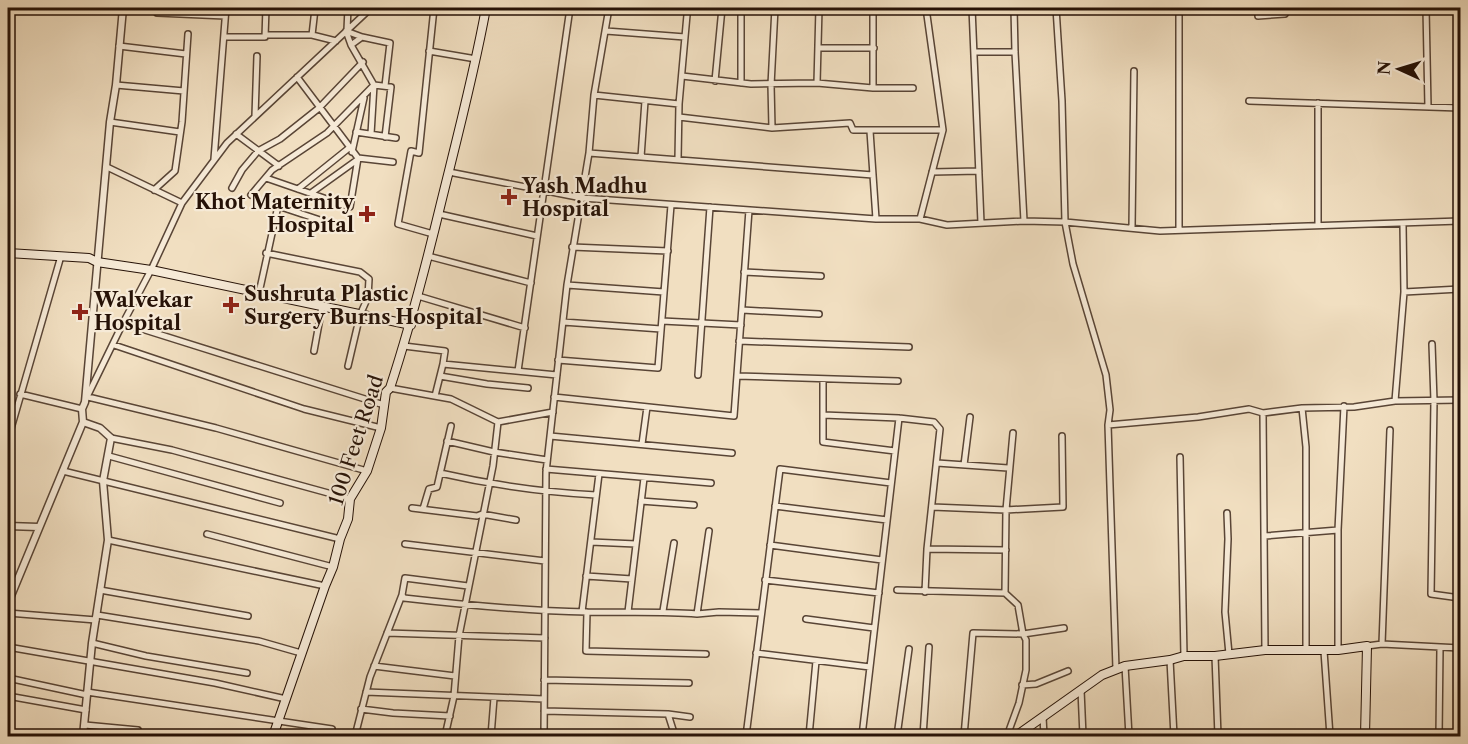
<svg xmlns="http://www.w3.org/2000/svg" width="1468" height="744" font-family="'Libre Caslon Text',serif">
<rect width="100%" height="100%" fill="#f1dfc1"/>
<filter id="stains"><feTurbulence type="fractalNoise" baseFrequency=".00333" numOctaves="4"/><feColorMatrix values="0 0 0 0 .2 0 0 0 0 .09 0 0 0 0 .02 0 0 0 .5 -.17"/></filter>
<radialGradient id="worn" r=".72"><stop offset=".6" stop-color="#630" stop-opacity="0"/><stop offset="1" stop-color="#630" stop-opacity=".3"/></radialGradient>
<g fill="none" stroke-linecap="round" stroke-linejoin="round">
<!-- minor casing -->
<g stroke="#594536" stroke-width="8">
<path id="minor" d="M157,8V13L225,16
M741,8V83
M819,8L817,83L873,88H913
M819,8H873V88
M972,8L981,223
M1014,8L1015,52L1024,221
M1056,8L1062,101L1065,222L1073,264L1106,375L1110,410L1108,425
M1426,8L1428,107
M1258,16L1285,14V8
M347,30L348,8
M346,31L362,37
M265,35H312L336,41
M312,35L315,9
M224,37H265L266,8
M685,37L687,15
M351,45L362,37L390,43L385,86
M119,46L186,54
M818,48H874
M429,51L476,59
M975,52H1015
M682,76L751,84L817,83
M297,77L358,158L393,162
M715,81L722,8
M116,85L184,91
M594,95L679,104L685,37L606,31
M1249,101L1460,108
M1318,103V225
M255,116L257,56
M679,117L772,128L850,123L853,130H943
M110,122L180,132
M772,128L771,85L775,8
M870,131L876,219
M356,132L396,138
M236,134L279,166
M371,134L374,85L391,87L385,137
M352,152L364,98
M589,153L873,175
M641,157L645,101
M214,159L226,8
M678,159L679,104
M107,167L182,203
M449,172L582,198L876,219H920L947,225L1024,221L1065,222L1160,231L1460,221
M932,172L979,171
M266,178L350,207L358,158
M232,188L242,170L258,151L280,139L319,108L363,62
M298,189L349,148
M154,190L175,171L182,122L188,34
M311,193L357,160
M251,195L272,170L327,133L374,85L351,45L346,31
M439,214L537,236
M920,219L943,130L926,8
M1132,227L1134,71
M1179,230V8
M433,234L398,224L411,151L419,153L434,8
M572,247L668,251
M266,253L360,272L369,279L368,297L360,315L348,366
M428,256L531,283
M744,272L821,276
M567,285L664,292
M1404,292L1460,289
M259,293L278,206L326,222
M418,296L525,328
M742,310L819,314
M662,321L741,325
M563,322L661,329
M123,323L384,405
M739,341L909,347
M1432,344L1434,401L1431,594L1460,598
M114,345L304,409L381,428
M404,346L445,351L443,364
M314,351L322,307
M558,360L658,368L671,205
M518,371L570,8
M698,375L710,207
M440,376L487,384L528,388
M737,376L898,381
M823,380V442L895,451
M390,388L451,399L498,422L553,412
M20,394L82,409
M435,396L443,364L557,375
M88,397L216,428L367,471
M554,397L734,416L749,210
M85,401L123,323L151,270L182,203L227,143L371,8
M1395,401L1404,292L1403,225
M1302,408L1306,447V651
M1263,413L1265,650
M823,415L899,418L934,422L940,429L927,549L925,592
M550,436L732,453
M111,438L172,450L350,499
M8,439L61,256
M447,441L494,452L547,460
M642,444L647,407
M109,456L280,503
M1180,457L1184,656
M937,463L1008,468
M964,465L970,417
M546,469L711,483
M63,471L340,539
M440,473C492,485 543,492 596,495
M641,501L694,505
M775,506L887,520
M932,507L1006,510L1063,507L1062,436
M412,508L477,516L482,514L516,520
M423,509L429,489L437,487L451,426
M1227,513L1228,539L1225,612L1229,654
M207,534L333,567
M1265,536L1338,530
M108,540L325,586
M591,542L636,544
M405,544L545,561
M770,545L882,560
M927,549L1006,550
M586,576L632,579
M765,580L879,593
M468,586L405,578L402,595L404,598C465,605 526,611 587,612C624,613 660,611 697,614L709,531
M100,590L248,616
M897,590L1005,593L1018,605L1023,634L1026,640V670L1019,703L1007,736
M1005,593L1006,510L1013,433
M663,611L674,543
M582,612L599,474
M587,612L586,651L706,654
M628,612L644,478
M8,613L96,620
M697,614L719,612L761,613
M97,615L259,641L301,653
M806,619L874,628
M387,633L545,638
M92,643L146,656L247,673
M1382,644L1390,430
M1367,646L1382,644L1460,648
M8,647L215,683L286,699
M1458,648L1459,736
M1338,650V530L1344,406
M1324,651L1330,736
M756,653L870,667
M1215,656L1218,736
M1170,660L1174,736
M374,666L455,676
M1125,666L1129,736
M1116,669L1108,425L1198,417L1249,409L1263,413L1302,408L1354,407L1395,401L1460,400
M8,678L87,695
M544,680L689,683
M1022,685L1036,684L1068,671
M1081,690L1083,736
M87,692L332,729
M366,692L544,699
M8,696L86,710
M361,709L393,713L450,716
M544,711L668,714L690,717
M668,714L675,736
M1043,717L1044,736
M85,725L138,730
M355,736L370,677L402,595
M445,736L454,696L459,636L493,466L498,422
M491,736L494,698
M544,736L546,472L567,285L589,153L594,95L609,8
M746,736L780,469L891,483
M809,736L816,661
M862,736L899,418
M897,736L909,649
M923,736L929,647
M964,736L973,633L1023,634L1064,628
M1439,736L1440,648"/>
</g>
<!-- tertiary casing -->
<g stroke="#594536" stroke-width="9">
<path id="tertiary" d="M83,422L100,428L111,438L103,481L108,540L92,643L83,736
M8,526L38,527
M8,603L83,422L82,409L85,402L110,122L116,85L123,8"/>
</g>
<!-- secondary casing -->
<g stroke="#261207" stroke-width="10">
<path id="secondary" d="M8,253L89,258L97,262L151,270L411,325
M273,736L325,586L333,567L340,539L348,519L350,499L367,471L381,428L386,392L390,388C410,327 426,265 441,203C457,138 474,74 486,8
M1016,736L1102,675L1125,666L1170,660L1184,656H1215L1265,650H1338L1367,646L1365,736"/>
</g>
<!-- minor -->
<use href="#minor" stroke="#f6ead7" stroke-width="5"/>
<!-- tertiary -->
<use href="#tertiary" stroke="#f6ead7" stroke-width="6"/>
<!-- secondary -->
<use href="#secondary" stroke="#f6ead7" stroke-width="8"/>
</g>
<!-- markers -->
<g fill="#8f2418" stroke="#f6ead7" stroke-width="2">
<path d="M506 188h6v6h6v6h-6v6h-6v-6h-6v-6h6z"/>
<path d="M364 205h6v6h6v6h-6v6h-6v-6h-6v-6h6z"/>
<path d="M228 296h6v6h6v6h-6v6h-6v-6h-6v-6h6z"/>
<path d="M77 303h6v6h6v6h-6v6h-6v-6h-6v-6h6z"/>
</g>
<g text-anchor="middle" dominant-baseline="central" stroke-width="4.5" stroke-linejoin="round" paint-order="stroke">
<!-- poi labels -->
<g font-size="20" font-weight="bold" fill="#261207" stroke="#f6ead7" text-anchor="start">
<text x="522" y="186">Yash Madhu<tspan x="522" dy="23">Hospital</tspan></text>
<text x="354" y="202" text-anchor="end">Khot Maternity<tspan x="354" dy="23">Hospital</tspan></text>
<text x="244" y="294">Sushruta Plastic<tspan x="244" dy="23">Surgery Burns Hospital</tspan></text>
<text x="94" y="300">Walvekar<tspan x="94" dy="23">Hospital</tspan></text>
</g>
<!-- street labels -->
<g font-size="20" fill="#261207" stroke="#f6ead7">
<text transform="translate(356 440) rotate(-72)">100 Feet Road</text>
</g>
</g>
<!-- margin -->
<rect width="1468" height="744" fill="none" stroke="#f1dfc1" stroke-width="30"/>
<rect x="9" y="9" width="1450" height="726" fill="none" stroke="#261207" stroke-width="3"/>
<rect x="15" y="15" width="1438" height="714" fill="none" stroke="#261207" stroke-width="1.5"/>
<!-- north arrow -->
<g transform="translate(1399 69) rotate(274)" stroke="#f6ead7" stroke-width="4.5" paint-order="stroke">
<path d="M0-4.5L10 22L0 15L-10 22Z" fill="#261207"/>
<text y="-9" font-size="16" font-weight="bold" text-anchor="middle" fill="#261207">N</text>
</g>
<rect width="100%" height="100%" filter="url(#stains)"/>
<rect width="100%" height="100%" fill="url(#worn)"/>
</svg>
